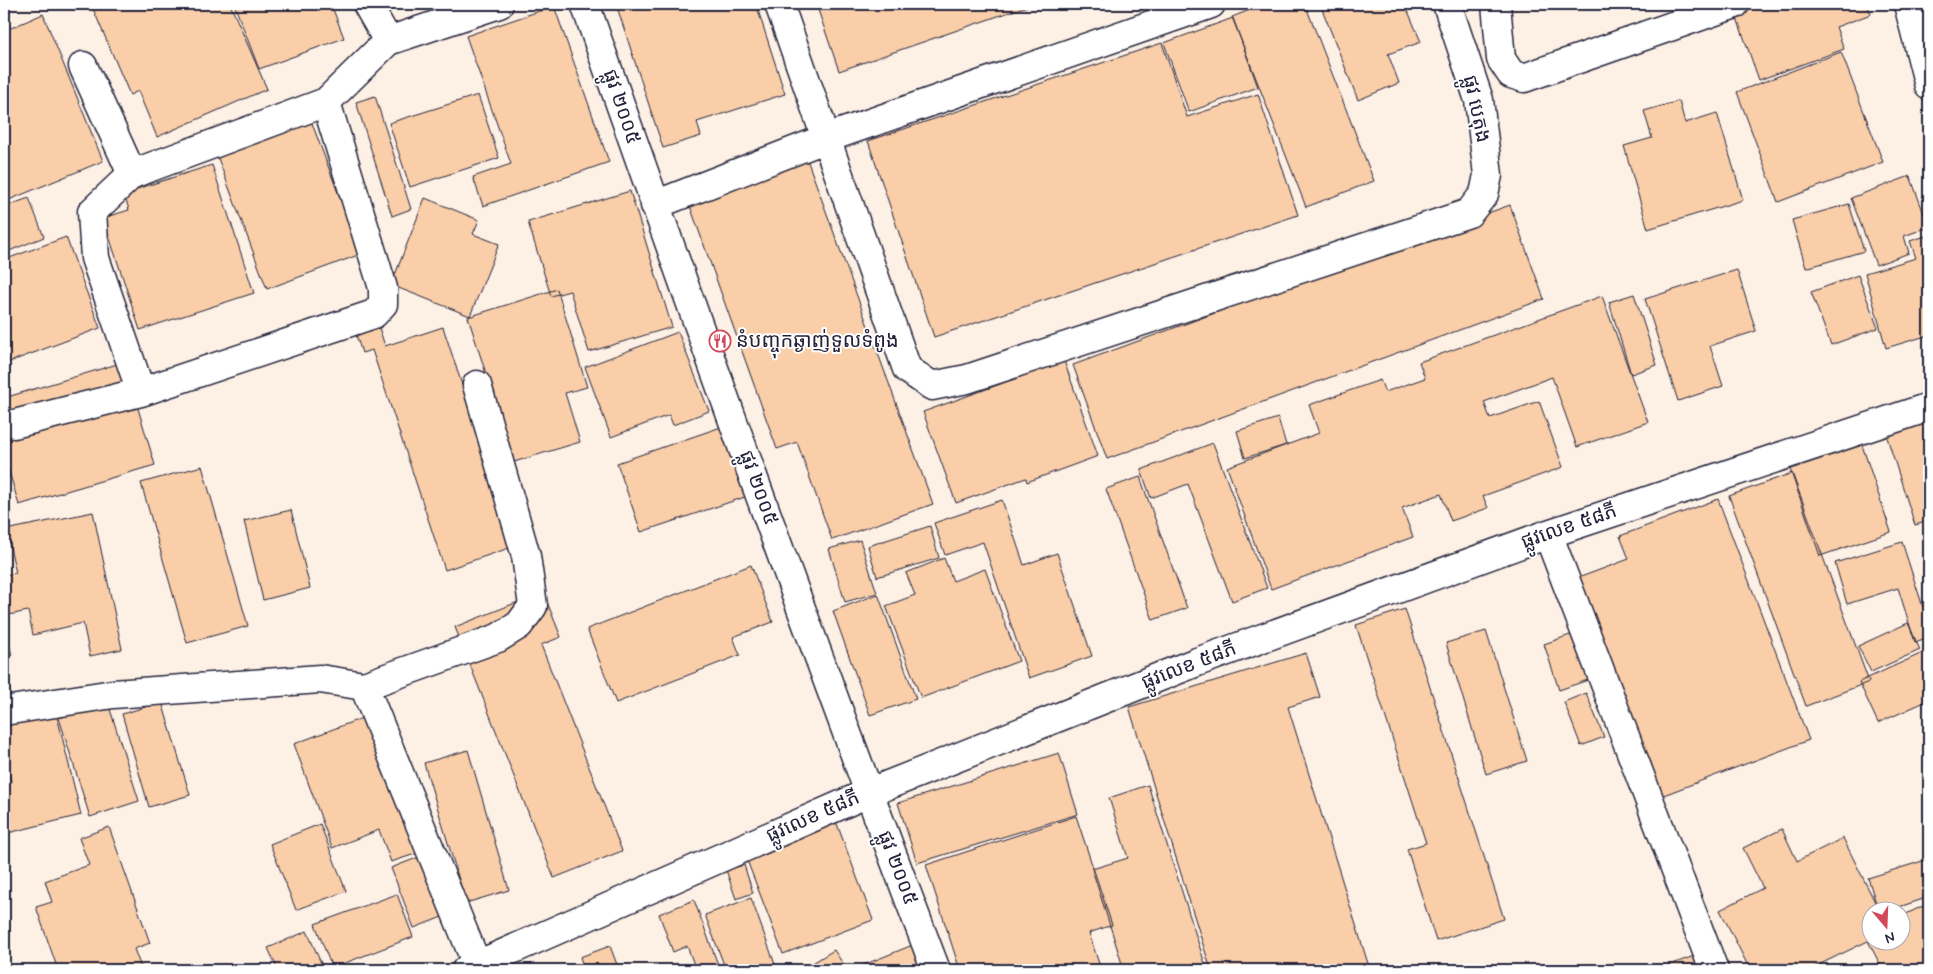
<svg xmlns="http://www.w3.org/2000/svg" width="1933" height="974" font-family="Mynerve,'Noto Sans Khmer',sans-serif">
<rect width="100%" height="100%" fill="#fdf0e5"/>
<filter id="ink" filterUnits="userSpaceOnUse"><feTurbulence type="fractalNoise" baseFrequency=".02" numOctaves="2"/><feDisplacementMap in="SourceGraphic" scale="10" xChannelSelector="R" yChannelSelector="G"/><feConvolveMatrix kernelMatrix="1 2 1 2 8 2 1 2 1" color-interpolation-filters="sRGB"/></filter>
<g filter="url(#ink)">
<!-- building -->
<path fill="#f9cea8" stroke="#22223b" d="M91,4H230L267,89L157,137L138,91L130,95Z
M234,4H331L344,38L259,69Z
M616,4H756L785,94L697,122L701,136L663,148Z
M816,4H1033L839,71Z
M1265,4H1305L1374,181L1306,207L1232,17Z
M1320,4H1405L1421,42L1388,54L1399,83L1358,100Z
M1732,4H1867L1871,14L1836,27L1844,49L1759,80Z
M554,6L609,162L483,206L473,177L511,164L466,36Z
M43,14L103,161L4,202V31Z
M1233,18L1258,87L1189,112L1164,43Z
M1162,43L1187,117L1258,94L1298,215L934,337L868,141Z
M1841,52L1883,162L1778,202L1737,92Z
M478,95L499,158L410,187L389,123Z
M375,96L411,209L392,216L356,102Z
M1679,101L1685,123L1717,113L1743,200L1648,229L1624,146L1652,138L1644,111Z
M310,118L361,254L267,289L216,153Z
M804,151L933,504L832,540L797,442L777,449L690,206L724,193L722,182Z
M212,165L254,293L140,330L103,218L129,210L124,193Z
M1910,176L1929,227L1904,236L1909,253L1876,265L1851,198Z
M630,191L672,327L589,352L570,291L551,296L528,222Z
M29,198L44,237L4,253V207Z
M425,198L479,220L473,234L499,244L470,316L391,285Z
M1849,204L1864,251L1806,268L1792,220Z
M1510,205L1544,299L1107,459L1073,365Z
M1929,235V335L1886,348L1865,273L1916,258L1910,241Z
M66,237L100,328L4,364V260Z
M1737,270L1756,331L1710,346L1723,386L1678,401L1645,299Z
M1858,275L1878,328L1831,345L1811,292Z
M557,289L587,387L565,393L580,442L514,462L468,317Z
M1634,294L1657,365L1631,374L1609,302Z
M1602,296L1648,422L1577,447L1552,377L1484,402L1490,418L1539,401L1563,467L1483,496L1488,508L1451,521L1441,494L1402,508L1413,537L1271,589L1227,467L1319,433L1309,405L1380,380L1385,392L1425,378L1419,362Z
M371,303L385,346L443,327L515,546L445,570L372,350L362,353L348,310Z
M678,332L709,411L673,425L669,415L611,437L585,367Z
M1064,361L1098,456L1027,482L1026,478L956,503L923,412Z
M124,362L155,465L19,505L4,455V398Z
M1929,417V521L1915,525L1885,431Z
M1278,418L1286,445L1245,458L1237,431Z
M721,427L745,497L641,532L617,463Z
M1213,443L1267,588L1232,601L1188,484L1151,498L1141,470Z
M1862,445L1891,532L1820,556L1790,469Z
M202,466L248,626L187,643L141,483Z
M1792,473L1869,682L1806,706L1729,496Z
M1140,477L1187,608L1153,620L1106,489Z
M1718,499L1809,740L1661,796L1578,578L1629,559L1620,536Z
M1002,500L1024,565L1057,553L1092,656L1029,678L983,542L945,555L934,523Z
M291,510L310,588L263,600L244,521Z
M93,512L122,649L90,656L83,623L33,635L28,611L4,616V575L16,573L6,530Z
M930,526L939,558L877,577L868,546Z
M860,540L877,593L845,602L829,549Z
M1902,542L1929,626V637L1915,642L1898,588L1847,604L1835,563Z
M944,558L953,581L985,569L1019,661L921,698L886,606L915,595L906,573Z
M751,565L773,622L733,637L740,655L616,703L587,629Z
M543,592L561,637L541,645L622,851L554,878L455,627Z
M878,594L916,699L870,715L833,611Z
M1405,609L1504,919L1436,941L1407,849L1426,843L1356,625Z
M1908,623L1920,650L1871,672L1858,646Z
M4,627L12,655L4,658Z
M1486,631L1527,761L1486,774L1446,643Z
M1573,634L1588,680L1559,690L1544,644Z
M1929,650V700L1878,723L1859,682Z
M1306,653L1320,697L1288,707L1370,970H1211L1129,707Z
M1586,693L1604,737L1581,746L1564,702Z
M53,699L81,815L4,834V784L11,782L4,753V711Z
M162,702L190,795L149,807L122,714Z
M108,703L139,801L90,817L59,718Z
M378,712L418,853L391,862L379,830L332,848L294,744Z
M468,750L509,890L466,903L424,763Z
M1059,753L1078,814L917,863L898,803Z
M1148,785L1207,970H1124L1092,869L1128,858L1109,798Z
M834,816L873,920L783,954L743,850Z
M1076,816L1112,925L1089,933L1101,970H989L988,968L981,970H960L926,865Z
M320,824L346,891L296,910L270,844Z
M109,827L150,943L134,949L142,970H108L106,966L94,970H58L36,907L52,902L45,881L89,865L79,838Z
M1782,829L1797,861L1843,838L1880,912H1870V942H1900V917L1929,903V966L1921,970H1883L1868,941L1808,970H1750L1720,910L1763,888L1743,848Z
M432,852L455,912L414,928L391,868Z
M1929,859V897L1884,912H1879L1868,878Z
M744,865L753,893L736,899L726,870Z
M397,894L413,937L332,968L315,924Z
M751,898L777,970H726L705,915Z
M694,900L720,970H696L687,946L673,952L659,914Z
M307,931L324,970H278L268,948Z
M920,942L932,970H863L861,966Z
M610,946L619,970H584L580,957Z
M834,950L847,970H815L811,964Z
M1705,952L1712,970H1656Z"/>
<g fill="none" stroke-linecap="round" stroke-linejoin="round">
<!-- minor casing -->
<g stroke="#22223b" stroke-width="31">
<path id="minor" d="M367,4L388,41
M585,4C698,327 814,650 936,970
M779,4L907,369L932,386L967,379L1469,213L1484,194L1488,175L1479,100L1447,4
M1496,4L1501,59L1511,74L1524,78L1735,4
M83,66L132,174
M655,205L827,138L1211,4
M141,392L95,258L92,212L132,174L326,102L388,41L499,4
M14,424L141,392L374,314L383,304V288L326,102
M1548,534L1714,970
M364,686L477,965
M4,711L113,694L320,679L364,686L498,638L519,625L533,606L526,556L477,385
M466,970L868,793L1197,662L1548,534L1929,407"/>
</g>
<!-- major casing -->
<g stroke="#22223b" stroke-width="31">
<path id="major" d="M1908,4L1929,86"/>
</g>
<!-- minor -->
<use href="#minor" stroke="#fff" stroke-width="28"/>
<!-- major -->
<use href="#major" stroke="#fff" stroke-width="28"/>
</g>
</g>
<!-- icons -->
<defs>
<g id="restaurant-ring" transform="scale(1.125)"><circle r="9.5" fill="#fff" stroke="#d1495b" stroke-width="1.5"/><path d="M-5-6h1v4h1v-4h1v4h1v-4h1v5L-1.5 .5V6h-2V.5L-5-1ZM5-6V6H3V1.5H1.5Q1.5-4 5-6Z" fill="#d1495b"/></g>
</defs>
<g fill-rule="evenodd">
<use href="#restaurant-ring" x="720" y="341"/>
</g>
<g text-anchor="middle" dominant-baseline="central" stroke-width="4" stroke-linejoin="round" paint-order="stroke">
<!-- street labels -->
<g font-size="20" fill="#22223b" stroke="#fff">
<text transform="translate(621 107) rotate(71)">ផ្លូវ ២០០៥</text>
<text transform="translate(1476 109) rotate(78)">ផ្លូវ បេតុង</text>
<text transform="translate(758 488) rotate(70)">ផ្លូវ ២០០៥</text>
<text transform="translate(1569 527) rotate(-19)">ផ្លូវលេខ ៥៨ភី</text>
<text transform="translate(1189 666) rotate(-21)">ផ្លូវលេខ ៥៨ភី</text>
<text transform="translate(813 817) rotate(-24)">ផ្លូវលេខ ៥៨ភី</text>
<text transform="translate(897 868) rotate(69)">ផ្លូវ ២០០៥</text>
</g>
<!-- poi labels -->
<g font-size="20" fill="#22223b" stroke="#fff" text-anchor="start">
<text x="736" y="341">នំបញ្ចុកឆ្ងាញ់ទួលទំពូង</text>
</g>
</g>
<!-- margin -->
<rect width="1933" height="974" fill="none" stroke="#fff" stroke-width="20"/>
<rect x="10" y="10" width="1913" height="954" fill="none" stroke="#22223b" stroke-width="2" filter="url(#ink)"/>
<!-- north arrow -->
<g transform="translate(1886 926) rotate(161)"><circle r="24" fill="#ffffff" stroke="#a7a7b1"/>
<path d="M0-4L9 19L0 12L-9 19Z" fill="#d1495b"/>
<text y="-8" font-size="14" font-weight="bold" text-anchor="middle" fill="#22223b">N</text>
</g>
</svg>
